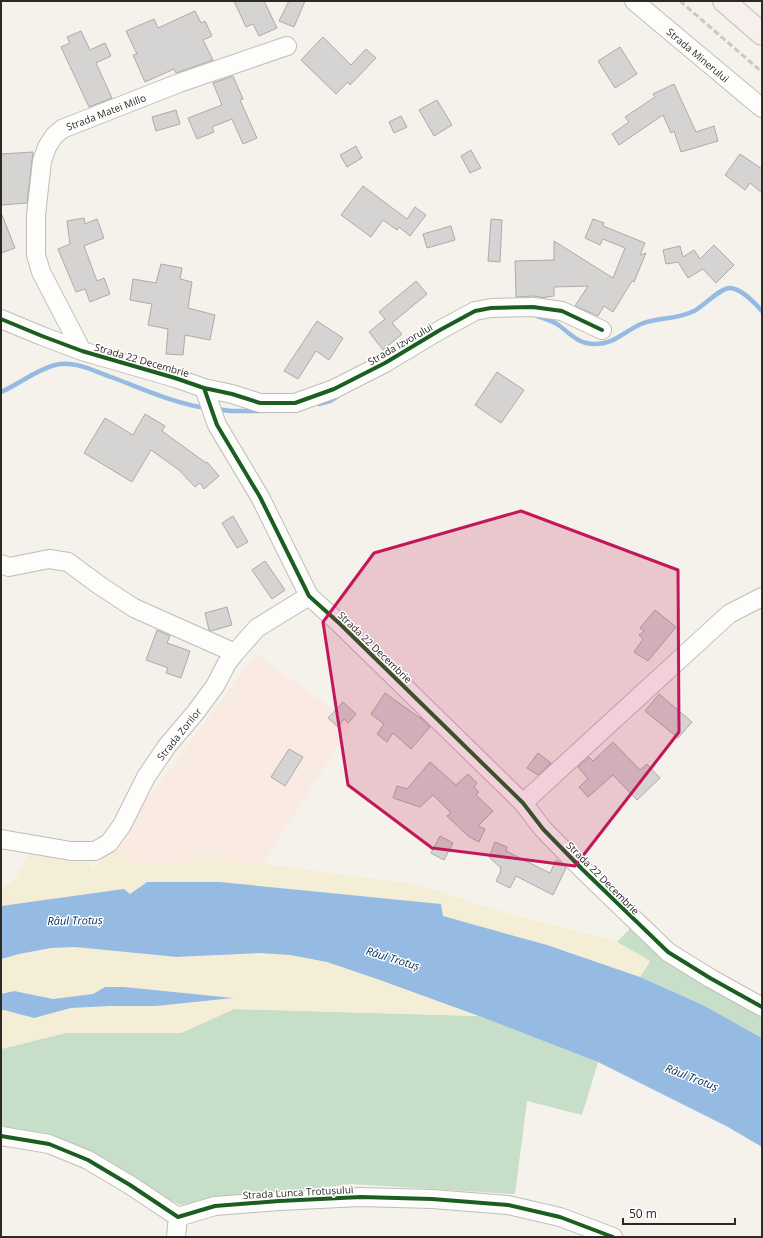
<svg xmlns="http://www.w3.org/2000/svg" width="763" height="1238" font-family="'Open Sans',sans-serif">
<rect width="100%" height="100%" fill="#f4f2ea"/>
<!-- industrial -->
<path fill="#f9eae2" d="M256,654L352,723L263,864L209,859L143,866L111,847Z"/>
<!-- green -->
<path fill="#c7dec8" d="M641,917L675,948L762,1001V1038L703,1005L640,977L650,961L617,942Z
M234,1009L479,1016L598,1062L582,1115L527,1101L515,1194L351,1184L181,1205L1,1125V1049L65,1033H181Z"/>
<!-- sand -->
<path fill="#f4eed6" d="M111,847L143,866L209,859L263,864L421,885L496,910L617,942L650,961L640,977L547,945L443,916L441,904L220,882L130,894L1,906V889L15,879L29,853L82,855L93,870Z
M75,947L177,957L259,953L290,955L327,962L377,979L479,1016L234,1009L181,1033H65L1,1049V1010H4L34,1018L71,1009L230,998L124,987H105L93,994L53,999L14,991L1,994V959C25,951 49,949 75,947Z"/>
<!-- water -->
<path fill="#95bbe3" d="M147,882H220L441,904L443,916L547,945L640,977L703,1005L762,1038V1147L728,1127L598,1062L479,1016L377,979L327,962L290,955L259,953L177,957L75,947L51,948L19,954L1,959V906L124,889L130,894Z
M105,987H124L233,998L156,1006H110L71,1008L34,1018L4,1010H1V994L14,991L53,999L93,994Z"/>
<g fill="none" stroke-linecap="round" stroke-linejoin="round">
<!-- stream -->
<path stroke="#95bbe3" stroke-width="4.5" d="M537,316C544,318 550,320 557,324C569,332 577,344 594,344C615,344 623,332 641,324C658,317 677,320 694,311C704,306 720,288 730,288C742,289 754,302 762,311
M1,392C19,384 36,370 55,365C74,360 94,371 111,377C141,388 175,404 207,408
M319,404L330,401L338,396
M216,409L231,411H262"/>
</g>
<!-- building -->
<path fill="#d6d4d3" stroke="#adaaa9" d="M234,1H264L277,28L259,36L253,24L246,27Z
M289,1H305L294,27L279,21Z
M195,11L201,23L205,21L212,36L203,40L213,60L176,73L174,69L145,82L133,55L137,54L126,31L154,19L158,28Z
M81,31L90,50L105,43L111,56L96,63L112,98L89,107L61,47L70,43L67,37Z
M323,37L351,65L366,49L376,58L350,85L348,82L336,94L301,60Z
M620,47L637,74L615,88L598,61Z
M233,76L243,99L240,100L257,138L243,144L232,119L212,127L214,132L197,139L188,118L222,105L213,83Z
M674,84L696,132L714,126L718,141L681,152L674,131L671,133L663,115L619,145L612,134L629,122L625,117L655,97L653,94Z
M437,100L452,125L434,136L419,110Z
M176,110L180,124L156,131L152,117Z
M401,116L407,127L394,133L389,122Z
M356,146L362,158L347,167L340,155Z
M471,150L481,168L470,173L461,156Z
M33,152L27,203L1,205V154Z
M740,154L762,169V193L750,183L745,190L725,175Z
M363,186L407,219L415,207L426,215L410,236L399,227L397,230L383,220L371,237L341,215Z
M1,215H2L15,248L1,253Z
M84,218L85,224L97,219L104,238L84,246L97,281L104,278L110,294L90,302L85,289L76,292L58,249L70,244L67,221Z
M491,219L502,220L500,262L488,261Z
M593,219L604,223L603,226L645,243L640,255L646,253L634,282L632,281L613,312L604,306L598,316L575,306L588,286L554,287V296L546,297V298L533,296L516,297L515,261L554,260V241L613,278L625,248L603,239L600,245L585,238Z
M451,226L455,240L427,248L423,234Z
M714,245L734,265L716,283L703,269L688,278L678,262L666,264L663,250L680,246L683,257L694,250L700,259Z
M161,264L182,268L180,279L192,282L188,308L215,315L210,340L185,335L183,355L166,354L168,329L148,325L152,304L130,300L133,279L156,283Z
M416,281L427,294L392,323L402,334L383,350L369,332L385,319L379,312Z
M317,321L343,338L329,360L316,351L298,379L284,371Z
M497,372L524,390L501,423L475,405Z
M145,414L165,426L162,431L206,463L207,462L219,476L204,489L200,483L195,487L179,470L151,450L132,482L84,453L105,418L133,435Z
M233,516L248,542L237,548L222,523Z
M265,561L285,590L272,599L252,570Z
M227,607L232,625L211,631L209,630L205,613Z
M655,610L676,627L648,661L634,652L643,639L639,635L644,631L640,628Z
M157,630L170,636L167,643L190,651L181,678L166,673L168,668L146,660Z
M385,693L420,718V717L430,727L411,749L393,733L387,742L377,734L384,724L371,714Z
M659,694L692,722L678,738L645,711Z
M343,702L356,714L348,723L344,719L338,727L328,718Z
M613,742L640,770L647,764L660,778L637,800L613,775L588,797L579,787L588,779L578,767L589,757L593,761Z
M289,749L303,757L285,786L271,777Z
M538,753L551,763L538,775L527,768Z
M430,762L456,785L468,774L477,783L474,787L479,792L476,795L493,811L478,826L485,829L479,842L468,836L447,816L451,813L433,795L420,807L393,798L397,786L407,789Z
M440,836L453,843L444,860L431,853Z
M495,842L507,847L506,851L550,873L556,860L561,863L566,868L553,895L516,876L510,888L496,881L501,871L500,870L501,868L489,857Z"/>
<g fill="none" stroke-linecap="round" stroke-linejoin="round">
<!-- minor casing -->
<g stroke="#bfbdb7" stroke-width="20">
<path id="minor" d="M634,1L762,108
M1,319L42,336L82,351L175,378L204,388L232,394L260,403H295L334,389L385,363L440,330L475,311L491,308L533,307L562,311L602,330
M82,351L41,272L36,255V215L42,161L47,147L54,136L62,129L179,83L287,46
M204,388L217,425L260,497L309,596L339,623L523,803L543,829L582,869L668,952L710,978L762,1007
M1,564L9,567L49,559L68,562L99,585L134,608L235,653
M523,803L729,614L762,597
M1,839L71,851H95L109,843L122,825L146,777L167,746L195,713L215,686L227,663L235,653L257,628L309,596
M1,1136L49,1144L88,1160L130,1185L178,1217L215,1206L279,1201L361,1197L432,1199L508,1205L560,1217L613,1237
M176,1237L178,1217"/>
</g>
<!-- primary casing -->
<g stroke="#c4b9b2" stroke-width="24">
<path id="primary" d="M724,1L762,34"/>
</g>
<!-- minor -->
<use href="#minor" stroke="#fdfdfc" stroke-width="18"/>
<!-- primary -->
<use href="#primary" stroke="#f6efed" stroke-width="22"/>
<!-- rail -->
<path stroke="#c8c8c5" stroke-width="3" stroke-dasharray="6 3" stroke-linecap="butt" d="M680,1L762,72"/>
<!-- cycleway casing -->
<g stroke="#fff" stroke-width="6">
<path id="cycleway" d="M1,319L42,336L82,351L175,378L204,388L232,394L260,403H295L334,389L385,363L440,330L475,311L491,308L533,307L562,311L602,330
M204,388L217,425L260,497L309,596L339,623L523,803L543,829L582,869L668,952L710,978L762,1007
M1,1136L49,1144L88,1160L130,1185L178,1217L215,1206L279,1201L361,1197L432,1199L508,1205L560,1217L613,1237"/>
</g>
<!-- cycleway -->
<use href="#cycleway" stroke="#1b5e20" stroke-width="4"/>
</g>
<!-- marked area -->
<path fill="#c2185b" fill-opacity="0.2" stroke="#c2185b" stroke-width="3" stroke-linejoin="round" d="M521,511L678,570L679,732L575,866L432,848L348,785L323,622L374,553Z"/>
<g text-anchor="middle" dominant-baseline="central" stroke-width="3" stroke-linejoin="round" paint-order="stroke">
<!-- street labels -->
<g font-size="10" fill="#2c2a25" stroke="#fff">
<text transform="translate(698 55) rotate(40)">Strada Minerului</text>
<text transform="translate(106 112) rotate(-21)">Strada Matei Millo</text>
<text transform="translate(400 344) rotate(-30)">Strada Izvorului</text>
<text transform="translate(142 360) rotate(16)">Strada 22 Decembrie</text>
<text transform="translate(375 647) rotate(44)">Strada 22 Decembrie</text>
<text transform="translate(179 734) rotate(-51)">Strada Zorilor</text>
<text transform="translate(603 878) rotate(45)">Strada 22 Decembrie</text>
<text transform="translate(298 1192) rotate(-3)">Strada Lunca Trotușului</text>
</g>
<!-- water labels -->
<g font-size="11" font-style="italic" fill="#012b51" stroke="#fff">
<text transform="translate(75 920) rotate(-1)">Râul Trotuș</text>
<text transform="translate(393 958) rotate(17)">Râul Trotuș</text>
<text transform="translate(692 1077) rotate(21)">Râul Trotuș</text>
</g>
</g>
<!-- border -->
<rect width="763" height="1238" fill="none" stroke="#2c2a25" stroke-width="4"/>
<!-- scale -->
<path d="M623 1218v6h112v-6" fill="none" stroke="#2c2a25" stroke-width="2"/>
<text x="629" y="1218" font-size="12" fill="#2c2a25" stroke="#ffffff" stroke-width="3" paint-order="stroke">50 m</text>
</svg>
